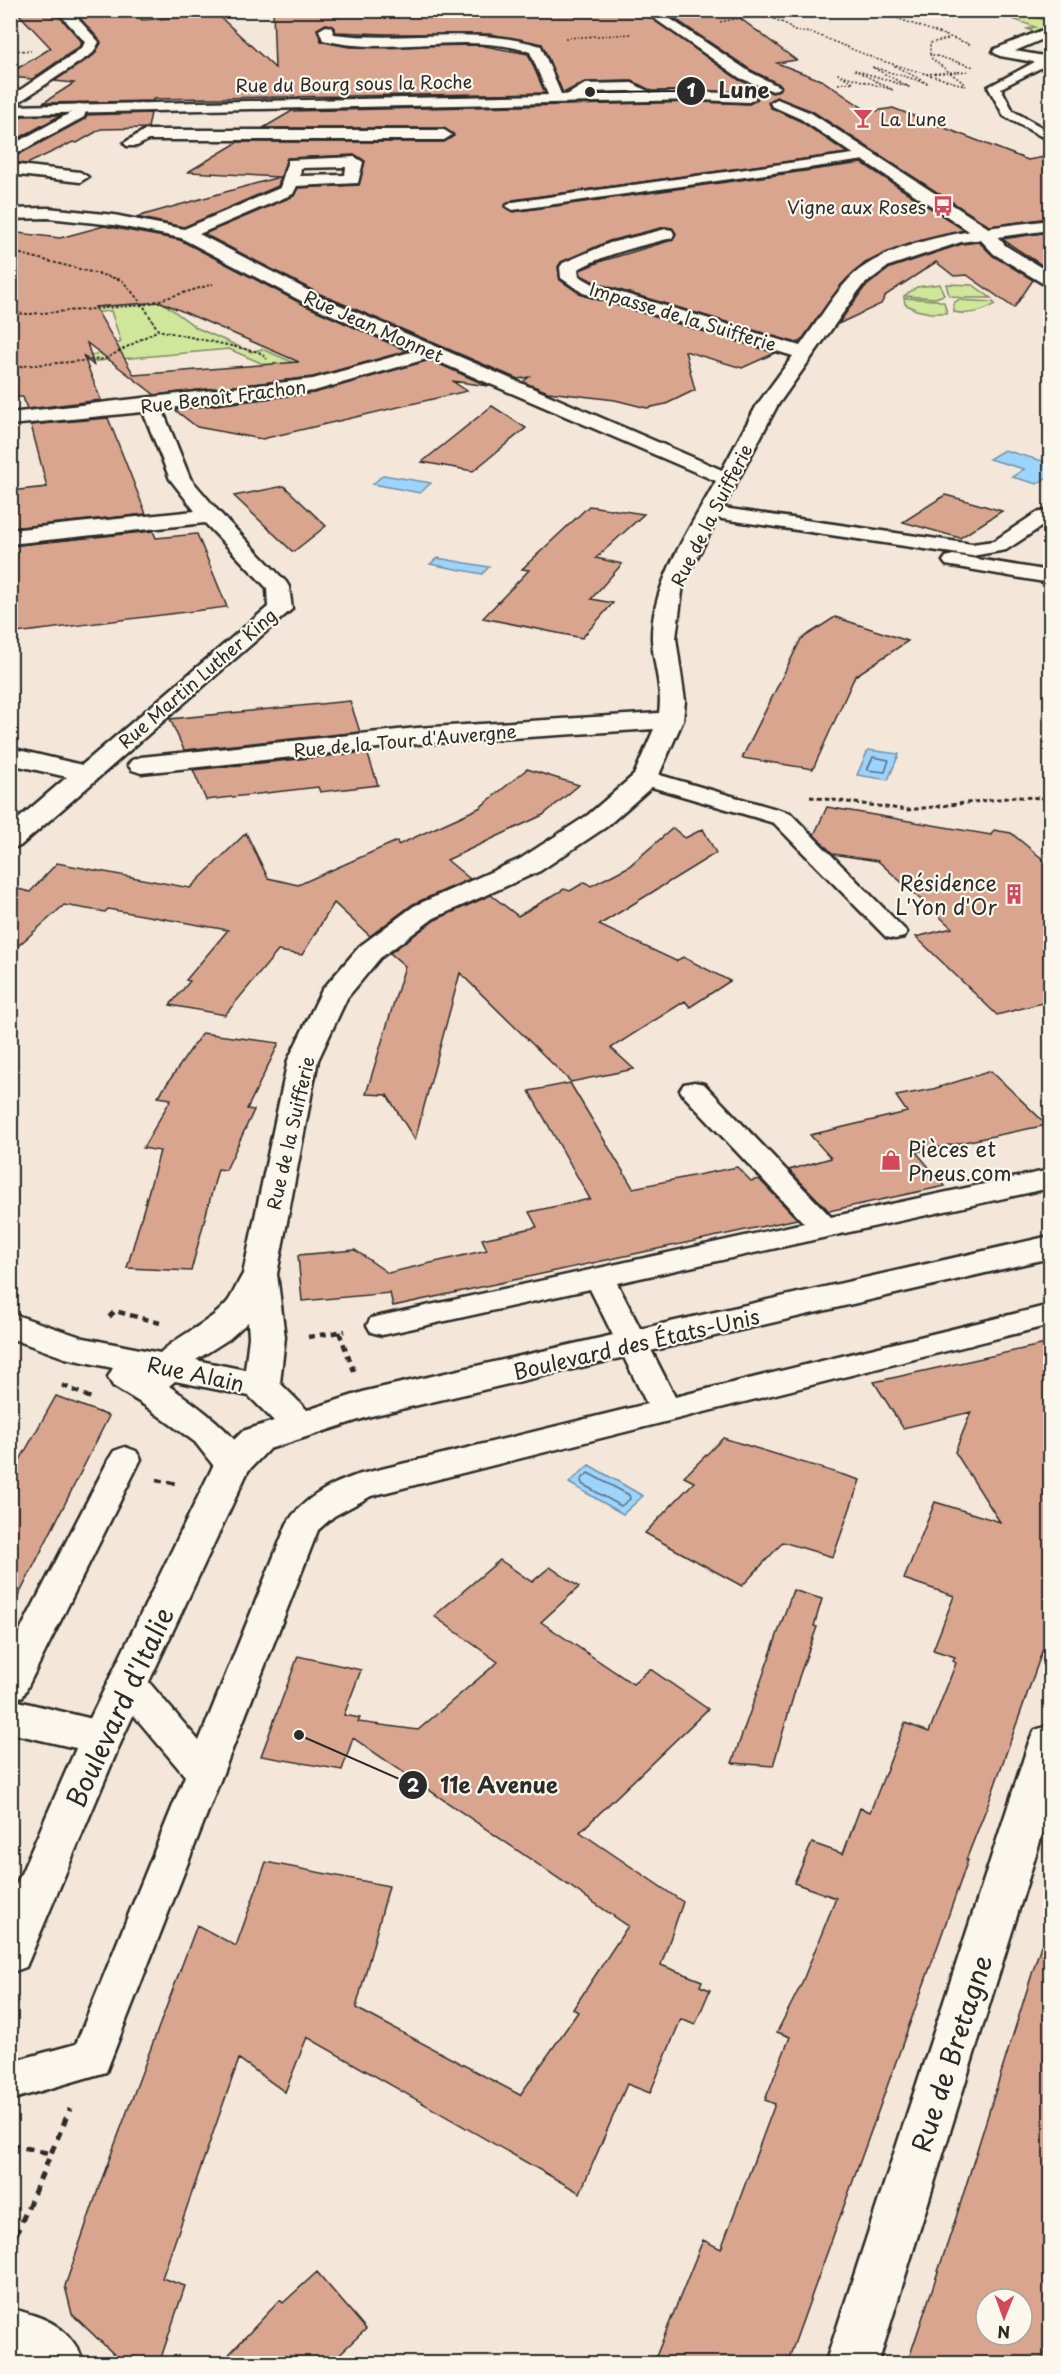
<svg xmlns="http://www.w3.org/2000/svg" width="1061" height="2374" font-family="'Playpen Sans',sans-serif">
<rect width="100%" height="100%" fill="#f4e7d9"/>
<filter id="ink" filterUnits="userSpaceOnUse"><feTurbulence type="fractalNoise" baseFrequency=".0167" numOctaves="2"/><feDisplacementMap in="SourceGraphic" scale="12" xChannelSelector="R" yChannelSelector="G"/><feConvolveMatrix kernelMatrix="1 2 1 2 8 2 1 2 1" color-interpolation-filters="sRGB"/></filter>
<g filter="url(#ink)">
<!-- green -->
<path fill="#d0e69b" stroke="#7e8863" stroke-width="1.5" d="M991,11H1022L1017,13L1050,21V24L1036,33L1027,29L1035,27Z
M21,252L163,303L197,328L251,352L262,349L325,376L273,385L270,367L229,349L11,369V365L87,358L121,342L111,311L34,318L32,313L126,304Z
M940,284L944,295L935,298L904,296L917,287Z
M946,284L973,285L991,298H960L949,295Z
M904,298L936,300L944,302L947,313H930L916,310L905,304Z
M958,300L993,302L995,304C984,312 967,315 954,312V303Z"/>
<!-- water -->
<path fill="#9dd4fc" stroke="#6f90a8" stroke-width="1.5" d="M1004,450L1050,463V475L1037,484L1012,477L1024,469L989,459Z
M383,475L431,483L420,493L373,484Z
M437,558L489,567L482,574L430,564Z
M868,750L899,754L888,780L857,775Z
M589,1465L643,1496L623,1514L569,1483Z"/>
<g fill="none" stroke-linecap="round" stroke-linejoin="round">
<!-- shore -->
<path stroke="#596f7f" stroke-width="1.5" d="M873,757L889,760L885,772L867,770Z
M588,1473L629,1495L630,1499L621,1506L582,1484L581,1480Z"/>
</g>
<!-- building -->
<path fill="#daa58f" stroke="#2b2b2b" stroke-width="1.5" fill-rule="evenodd" d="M15,10H54L82,42L80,46L32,79L10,77V73L51,48Z
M73,10H122L125,13L135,12L142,20L218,15L275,68L273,10H640L739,80L772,93L781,89V85L751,70L662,10H729L796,60L777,63L823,81L869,112L893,108L1028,160L1050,156V218L989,226L812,111L776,97L768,102L771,108L800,121L847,153L513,200L504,207L513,212L862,163L964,230L915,242L865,263L841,285L801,341L797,343L596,283L581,275L580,270L602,261L673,240L676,233L672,228L665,227L609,241L561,262L558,267L560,280L582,295L775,353L742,368L685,351L695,390L666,404L647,408L615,400L548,392L523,382L529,377L518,379L320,294L204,234L294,196L298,188L359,185L365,161L356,155L287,158L278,186L184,227L136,217L279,177L188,172L238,142H444L454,136L444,128H263L292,111L699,102L749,104L757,100V96L749,92L652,91L632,81L585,82L563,93L542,44L490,34H386L336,32L333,26L326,24L317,29L321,41L349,47L479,45L528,54L545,93L153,99V101L43,103L74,83L54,81L94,55L101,43Z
M151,113L148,128L101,129L77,143L73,142L27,164L10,162V159L85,119L87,115Z
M61,115L10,143V124L23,116Z
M104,226L180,240L306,306L407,351L313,377L155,395L87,343L94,366L83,355L101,400L27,409L23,397H17L10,369V232L60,238ZM161,302L299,362L134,375L95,307Z
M1050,232V255L1043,266L1002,239Z
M979,242L993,256L1033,280L1014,308L967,275L954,276L936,262L886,295L881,304L838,324L864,288L890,268L962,244Z
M430,360L488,386L452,381L467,391L262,439L197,427L175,410L314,393Z
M492,406L526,428L473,471L422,462Z
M108,418L146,514L10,528V491L47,487L31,425Z
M284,486L326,526L293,552L234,496Z
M945,495L964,500L1002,511L960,538L903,522Z
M589,506L644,514L596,558L622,564L591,599L613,603L582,638L483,618L529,570L522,569Z
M153,531L156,538L197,534L227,607L16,633L10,606V546Z
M835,617L908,641L855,676L813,769L742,758L801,639Z
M350,701L360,732L184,750L170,719Z
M367,752L378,785L320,792L318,787L206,800L193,770Z
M527,769L579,785L543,815L447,860L470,879L413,904L370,936L334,903L302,955L278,951L225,1015L170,1005L190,981L186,980L228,930L108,909L105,912L64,905L10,953V887L30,892L57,863L190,888L246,833L268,878L298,885L397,841L398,845L479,808Z
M827,807L991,835L994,830L1011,833L1050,865V1001L997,1015L916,937L952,928L878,861L833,854L814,835Z
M673,828L685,838L703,829L716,853L599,925L676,961L683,957L730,981L690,1007L685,1001L611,1048L634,1069L571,1082L460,973L415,1140L387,1095L366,1094L405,966L390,953L435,920L491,895L518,916L564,889L570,891L585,882L591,886L628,867Z
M202,1033L279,1043L247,1109L254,1110L226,1170L218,1169L191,1271L127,1268L160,1151L143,1148L171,1099L158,1097Z
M991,1071L1047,1125L916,1152L945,1186L829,1211L789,1170L831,1158L810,1135L907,1112L896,1096L933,1089Z
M570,1083L633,1188L737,1167L751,1181L759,1179L797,1219L393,1306L390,1293L302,1301L298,1255L355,1250L388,1273L487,1250L482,1239L537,1227L529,1212L590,1199L529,1091Z
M1050,1343V1629L990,1799L966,1860H968L937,1948L787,2364H653L703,2240L721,2249L775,2104L765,2100L790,2037L777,2032L801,1985L836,1898L794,1883L812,1843L843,1854L860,1808L870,1812L905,1723L929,1732L956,1663L953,1661L955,1657L933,1650L954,1596L904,1579L935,1502L1000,1522L955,1452L971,1412L903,1428L874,1382Z
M56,1396L109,1416L10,1613V1478Z
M723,1438L860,1480L833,1557L783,1542L742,1586L645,1533L694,1482L684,1477Z
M500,1560L532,1582L550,1567L579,1587L541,1622L633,1684L650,1669L708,1709L580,1832L683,1902L661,1965L702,1981L700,1986L710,1990L695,2025L681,2019L650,2093L627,2084L580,2193L307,2037L285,2092L239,2059L162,2278L185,2286L159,2364H124L72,2314L65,2286L100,2184L197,1925L236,1946L266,1862L389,1886L356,2008L520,2095L578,2012L573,2009L628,1926L353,1738L342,1770L261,1756L298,1656L361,1670L344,1715L360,1718L358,1722L418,1730L498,1662L434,1616Z
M793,1590L822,1599L814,1626L817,1627L799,1677L773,1766L732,1763Z
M1041,1945L1050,1946V2332L1042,2364H907L954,2224ZM986,2299H1022V2335H986Z
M317,2272L366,2329L329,2364H220L280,2300L283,2303Z"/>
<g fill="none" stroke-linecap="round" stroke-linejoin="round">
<!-- service casing -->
<g stroke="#2b2b2b" stroke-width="5">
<path id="service" d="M1046,56L1050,57V63L1001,88L1013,111L1050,132V141L1004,116L988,87Z
M632,83L659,97L653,101L630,91L588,92L566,103L560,99L585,84Z
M867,152L874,156L872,159L513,210L506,206L513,202Z
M709,506L972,544L994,541L1036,513L1050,510V521L1006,550L972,556L702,516L700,512L702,508Z
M953,555L1050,571V583L946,565L943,561L946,557Z
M646,771L790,813L907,932L904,937L895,939L886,937L774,823L638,783L635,778L638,773Z
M694,1082L704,1084L831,1217L1050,1170V1188L617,1283L675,1397L1050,1305V1325L371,1496L334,1516L318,1530L106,2072L10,2100V2062L76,2044L185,1776L115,1693L110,1683L115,1673L128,1669L141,1673L199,1741L287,1524C301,1499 334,1482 361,1474L647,1404L590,1289L382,1335L371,1332L367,1325L371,1318L804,1223L684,1096L680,1090L684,1084Z
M125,1447L136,1451L141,1459L23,1696L10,1700V1650L109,1459L114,1451Z"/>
</g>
<!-- minor casing -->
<g stroke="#2b2b2b" stroke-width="5">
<path id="minor" d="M56,10H70L99,42L93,53L10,108V97L82,48L85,42Z
M326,26L331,27L334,34C403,43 473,25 541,46L563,99L561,102H551L530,52C462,30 392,57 323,40L319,30Z
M1050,27V36L1015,51L1050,57V65L1000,56L993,52L995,49Z
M80,104L87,108L84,117L10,157V146L72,112L75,105Z
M145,130H444L452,135L444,140H148L137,146H127L124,143Z
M355,157L363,162L358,183L297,186L293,194L199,234L319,296L722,470L757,405L793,356L583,293L561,278L560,267L563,263L610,243L666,229L672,230L674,234L672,238C639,246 608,253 578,269L579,276L595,285L800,346C816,324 831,298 849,279C889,237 995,227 1050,220V230L961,242L889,266L862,286L777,406L683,584L676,638L685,701L683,720L655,784L606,827L540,871L434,918L380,958L347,998L318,1060L277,1274L285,1337L280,1383L312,1415L318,1424L312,1433L299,1437L286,1433L249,1396L175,1381L169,1386C201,1408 232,1430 252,1464L246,1474L233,1478L220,1474L195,1442L144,1405L113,1386L108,1377L113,1368L65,1358L10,1338V1313L84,1338L160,1353C181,1333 211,1323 229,1300C234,1292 238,1282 243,1274L288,1060L322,990L360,946L414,906L520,859L588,815L634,775L654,729L417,744L141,773L132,770L128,765L132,760L141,757L417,728L659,713C663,688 653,664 652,639C651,584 690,529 716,481L430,358L314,391L162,409L190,478L218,511L286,582L289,587L292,609L20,846L10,848V826L67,777L10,764V748L82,765L268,607L267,588L205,523L10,544V530L195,511L170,479L143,412L10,425V413L313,379L414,351L307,304L181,238L114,225L48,218L10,219V209L48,208L114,215L184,229L280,188L288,160ZM346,167L345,175L300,176L301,168ZM248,1322L249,1337L245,1370L196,1360L229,1339Z
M10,164L80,172L88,177L80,182L10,174Z
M10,1699L117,1725L123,1737L117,1749L102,1754L10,1733Z
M1050,1725V1809L878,2364H825L1029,1742L1035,1730Z
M10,2308C48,2319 69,2325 85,2364H21L10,2360Z"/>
</g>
<!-- secondary casing -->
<g stroke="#2b2b2b" stroke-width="5">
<path id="secondary" d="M642,10H657L750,72L780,87L773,91L740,78Z
M699,92L749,94L756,98L749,102L699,100L10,114V106Z
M777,99L811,113L990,229L1006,246L1050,273V285L1044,284L994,254L978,237L801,119L772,106L770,103Z
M1050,1236V1258L371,1416L269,1449L248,1471L123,1737L26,1967L10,1973V1899L81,1737L214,1464L220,1454L243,1431L366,1391Z"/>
</g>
<!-- path-far4 -->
<path stroke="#2b2b2b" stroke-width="1.5" stroke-dasharray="2 2" stroke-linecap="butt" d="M874,10L972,45
M763,14L788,25L793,31L813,33L876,59L966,86
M720,22L780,10
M565,38L632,34
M948,39L930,43V54L974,67
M10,50L31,51
M930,54L932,59L965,84
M926,74L970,71
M853,82L838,74L893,90L855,70L909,87L872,67L927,83L893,65
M838,84L853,82"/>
<!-- path-far3 -->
<path stroke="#2b2b2b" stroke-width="2" stroke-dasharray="3 2" stroke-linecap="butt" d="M10,255L21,254L122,280L143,305L158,330L259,352L267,359
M10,313L30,314L143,305L213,284
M10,367L105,359L158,330"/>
<!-- path-far2 -->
<path stroke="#2b2b2b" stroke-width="3" stroke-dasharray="4.5 3" stroke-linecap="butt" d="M810,797L908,810L1015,797L1050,798"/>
<!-- path-far1 -->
<path stroke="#2b2b2b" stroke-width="4.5" stroke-dasharray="7 5" stroke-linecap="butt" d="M109,1317L115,1311L160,1323
M339,1332L354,1371
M308,1337L345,1331
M62,1385L91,1398
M156,1480L178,1484"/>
<!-- path -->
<path stroke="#2b2b2b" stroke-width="5" stroke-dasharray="8 7" stroke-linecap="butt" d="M10,2144L51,2154
M10,2249L70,2109"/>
<!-- service -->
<use href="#service" fill="#fbf7ec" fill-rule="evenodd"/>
<!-- minor -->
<use href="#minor" fill="#fbf7ec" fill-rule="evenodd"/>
<!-- secondary -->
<use href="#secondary" fill="#fbf7ec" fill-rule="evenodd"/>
</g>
</g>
<!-- icons -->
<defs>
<g id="bar-bare" transform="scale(1.62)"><path d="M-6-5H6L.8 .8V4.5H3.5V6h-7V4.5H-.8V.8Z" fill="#d1495b" stroke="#fbf7ec" stroke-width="2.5" paint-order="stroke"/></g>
<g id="bus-bare" transform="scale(1.62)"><path d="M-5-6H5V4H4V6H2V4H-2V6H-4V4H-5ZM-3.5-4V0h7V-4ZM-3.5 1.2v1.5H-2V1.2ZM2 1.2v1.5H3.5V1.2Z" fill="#d1495b" stroke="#fbf7ec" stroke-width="2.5" paint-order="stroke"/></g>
<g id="building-bare" transform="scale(1.62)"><path d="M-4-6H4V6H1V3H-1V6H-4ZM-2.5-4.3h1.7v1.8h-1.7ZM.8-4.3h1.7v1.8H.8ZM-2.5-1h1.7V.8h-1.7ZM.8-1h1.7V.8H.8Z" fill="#d1495b" stroke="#fbf7ec" stroke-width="2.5" paint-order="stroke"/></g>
<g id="shop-bare" transform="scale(1.62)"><path d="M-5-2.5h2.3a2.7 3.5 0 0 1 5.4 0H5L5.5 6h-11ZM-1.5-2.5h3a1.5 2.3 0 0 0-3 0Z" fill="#d1495b" stroke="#fbf7ec" stroke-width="2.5" paint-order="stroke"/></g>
</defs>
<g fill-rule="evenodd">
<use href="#bar-bare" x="863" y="118"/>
<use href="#bus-bare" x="943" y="206"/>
<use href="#building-bare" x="1014" y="894"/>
<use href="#shop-bare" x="891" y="1160"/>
</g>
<g text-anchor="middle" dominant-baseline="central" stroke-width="4.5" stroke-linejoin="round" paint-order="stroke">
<!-- far-street labels -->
<g font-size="18" fill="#2b2b2b" stroke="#fbf7ec">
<text transform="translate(354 83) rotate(-1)">Rue du Bourg sous la Roche</text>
<text transform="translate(683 316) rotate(17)">Impasse de la Suifferie</text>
<text transform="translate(374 326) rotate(24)">Rue Jean Monnet</text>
<text transform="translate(223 396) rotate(-7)">Rue Benoît Frachon</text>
<text transform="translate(711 515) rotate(-63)">Rue de la Suifferie</text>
<text transform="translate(197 678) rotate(-41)">Rue Martin Luther King</text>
<text transform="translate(405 740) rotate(-5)">Rue de la Tour d'Auvergne</text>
<text transform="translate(290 1133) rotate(-77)">Rue de la Suifferie</text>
</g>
<!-- far-poi labels -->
<g font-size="18" fill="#2b2b2b" stroke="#fbf7ec" text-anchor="start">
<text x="880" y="118">La Lune</text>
<text x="926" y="206" text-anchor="end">Vigne aux Roses</text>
</g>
<!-- poi labels -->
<g font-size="21" fill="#2b2b2b" stroke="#fbf7ec" text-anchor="end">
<text x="997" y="882">Résidence<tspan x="997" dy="24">L'Yon d'Or</tspan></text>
<text x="908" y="1148" text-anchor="start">Pièces et<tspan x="908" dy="24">Pneus.com</tspan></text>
</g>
<!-- street labels -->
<g font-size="21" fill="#2b2b2b" stroke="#fbf7ec">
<text transform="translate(636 1343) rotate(-13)">Boulevard des États-Unis</text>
<text transform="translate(196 1373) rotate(12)">Rue Alain</text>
</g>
<!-- near-street labels -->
<g font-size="26" fill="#2b2b2b" stroke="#fbf7ec">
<text transform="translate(119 1707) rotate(-65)">Boulevard d'Italie</text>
<text transform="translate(951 2053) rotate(-72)">Rue de Bretagne</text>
</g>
</g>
<!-- callouts -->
<path fill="none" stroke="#2b2b2b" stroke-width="2" d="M590 92L691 91M299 1735L413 1785"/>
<g fill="#2b2b2b" stroke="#fbf7ec" stroke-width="2">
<circle cx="590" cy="92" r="6"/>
<circle cx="299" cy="1735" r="6"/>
<circle cx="691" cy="91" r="15"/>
<circle cx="413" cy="1785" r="15"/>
</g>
<g font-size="18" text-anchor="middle" font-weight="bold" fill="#fff">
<text x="691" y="97">1</text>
<text x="413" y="1792">2</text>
</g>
<g font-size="22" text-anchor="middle" font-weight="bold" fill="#2b2b2b" stroke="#fbf7ec" stroke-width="4.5" stroke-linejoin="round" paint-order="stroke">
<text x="744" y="98">Lune</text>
<text x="499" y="1793">11e Avenue</text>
</g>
<!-- margin -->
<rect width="1061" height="2374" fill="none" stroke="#fbf7ec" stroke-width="36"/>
<rect x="18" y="18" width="1025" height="2338" fill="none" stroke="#2b2b2b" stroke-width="2" filter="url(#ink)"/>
<!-- north arrow -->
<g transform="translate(1004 2317) rotate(181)"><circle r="28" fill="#fbf7ec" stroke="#a8a59f" stroke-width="1.5"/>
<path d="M0-4.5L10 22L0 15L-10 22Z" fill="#d1495b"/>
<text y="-9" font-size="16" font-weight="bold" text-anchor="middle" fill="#2b2b2b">N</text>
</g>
</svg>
